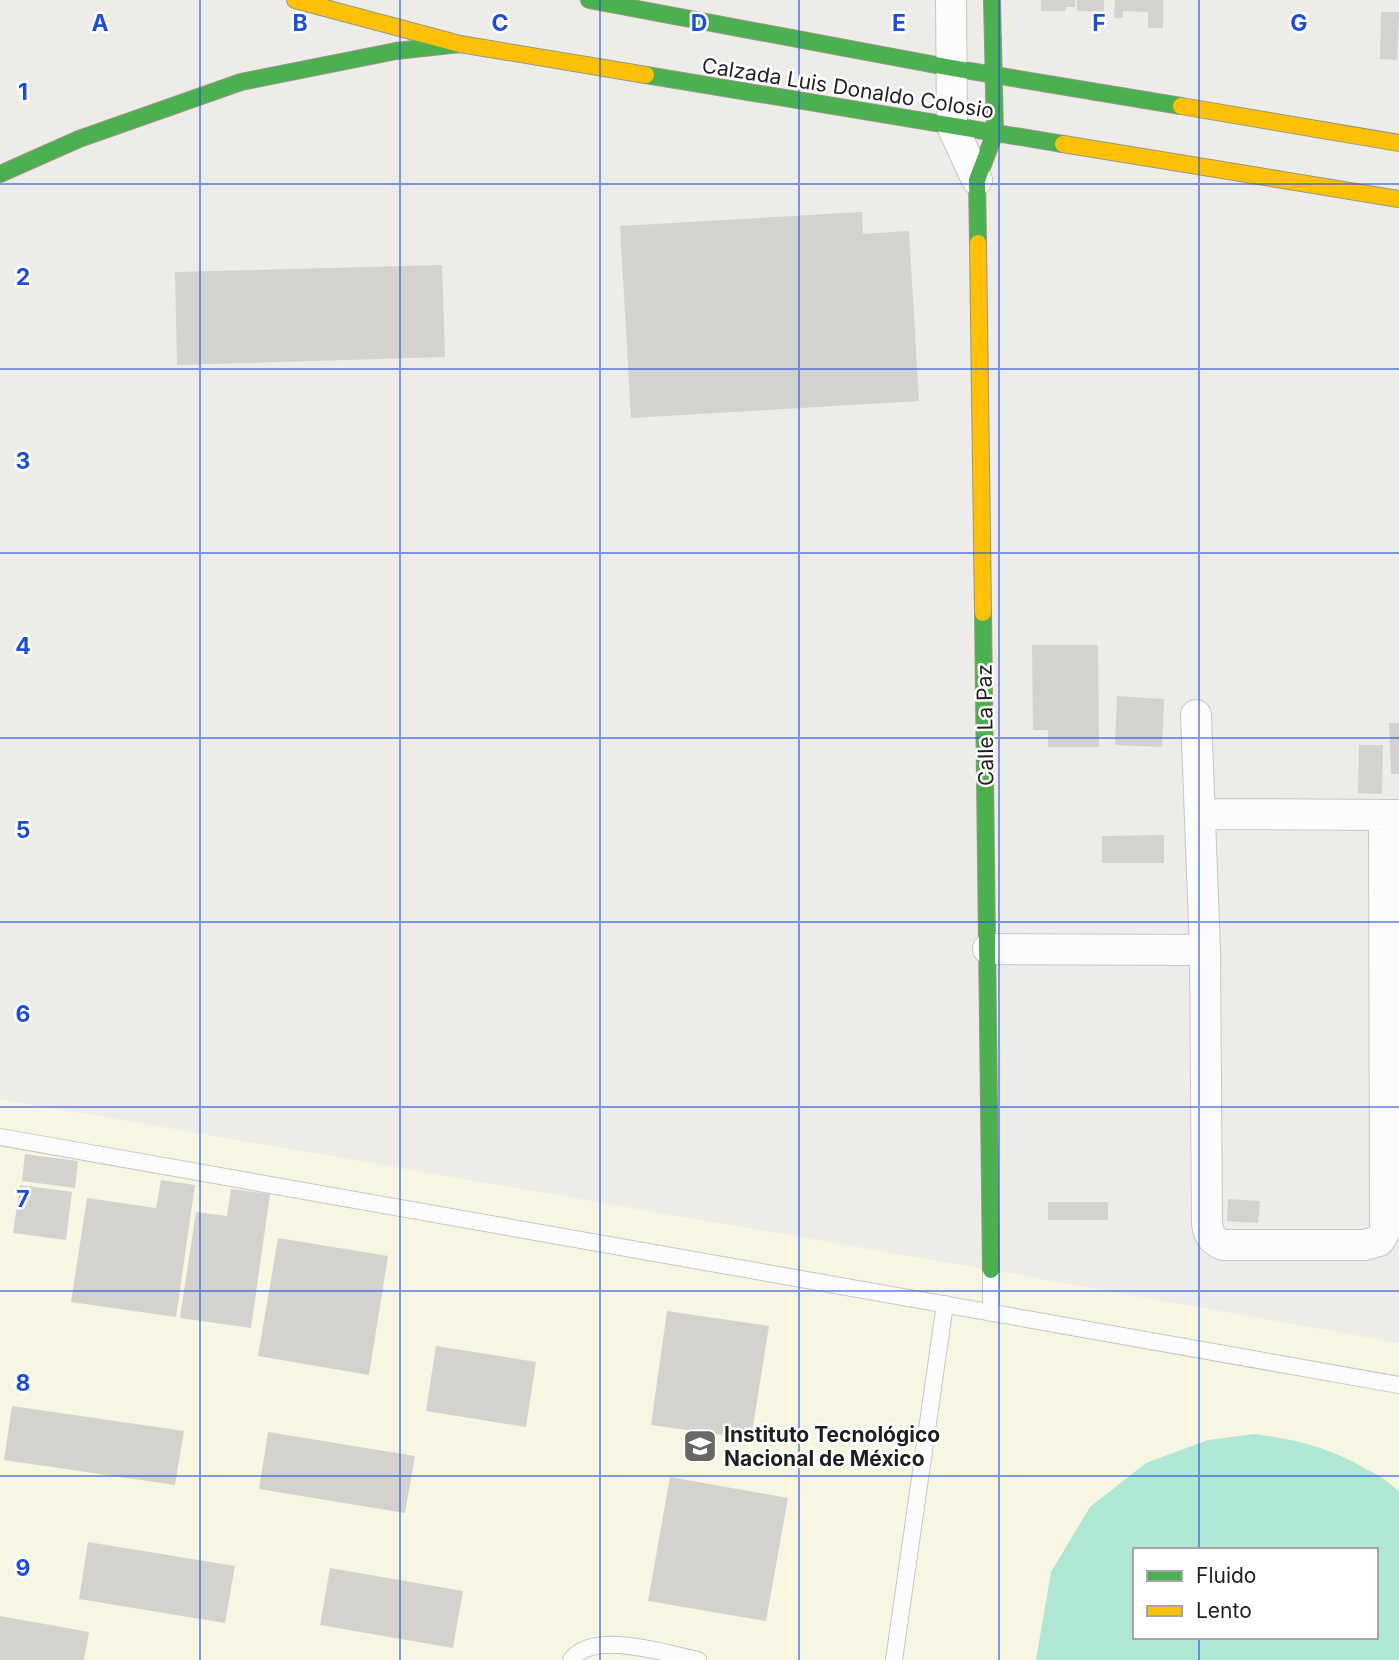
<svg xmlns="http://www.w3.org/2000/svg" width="1399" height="1660" font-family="Inter,sans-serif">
<rect width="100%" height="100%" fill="#edece8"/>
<!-- education -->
<path fill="#f6f6e3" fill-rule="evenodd" d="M0,1099L991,1270L1399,1343V1660H0ZM1135,1550H1376V1637H1135Z"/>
<!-- pitch -->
<path fill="#b0e7d4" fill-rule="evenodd" d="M1254,1434C1295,1439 1332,1448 1368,1470C1380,1476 1390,1482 1399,1492V1660H1036L1051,1572L1090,1507L1146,1463L1208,1440ZM1135,1550H1376V1637H1135Z"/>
<!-- building -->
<path fill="#d4d2cf" d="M1041,0H1075V7H1066V11H1041Z
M1077,0H1104V12L1077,11Z
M1115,0H1163V28H1148V12L1123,11V18H1114Z
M1381,12H1399L1397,60L1380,59Z
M862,212L863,234L909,231L919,401L631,418L620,226Z
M442,265L445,357L177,365L175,272Z
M1032,645H1098L1099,747H1048V730H1033Z
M1117,696L1164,699L1162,747L1115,745Z
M1389,723H1399V774H1391Z
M1359,745H1383L1382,794L1358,793Z
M1164,835V863H1102V836Z
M25,1154L78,1161L75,1188L22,1181Z
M161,1180L195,1185L176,1317L71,1302L87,1198L156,1208Z
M20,1185L72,1192L66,1240L13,1233Z
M231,1189L270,1194L251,1328L180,1318L196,1212L227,1216Z
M1228,1199L1260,1201L1258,1223L1227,1221Z
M1048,1202H1108V1220H1048Z
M278,1238L388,1256L369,1375L258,1356Z
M667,1311L769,1326L751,1439L651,1425Z
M436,1346L536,1362L526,1427L426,1411Z
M12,1406L184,1431L175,1485L4,1460Z
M268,1432L415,1456L405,1513L259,1489Z
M670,1477L788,1498L766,1621L648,1601Z
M88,1542L235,1566L225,1623L79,1599Z
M330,1568L463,1591L453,1648L320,1625Z
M0,1616L89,1632L84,1660H0Z"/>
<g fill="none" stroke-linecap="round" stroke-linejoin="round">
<!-- lane casing -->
<g stroke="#c6c6c4" stroke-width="18">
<path id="lane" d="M0,1137L1399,1385
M991,1270V1313
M571,1660C593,1629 667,1654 698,1660
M894,1660L945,1304"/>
</g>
<!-- street casing -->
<g stroke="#c6c6c4" stroke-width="32">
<path id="street" d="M951,0L952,126L977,180
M1196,715L1205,950L1207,1224C1209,1236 1212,1240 1223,1245H1364L1379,1241L1385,1231L1384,815
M1200,814L1399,815
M988,949L1205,950"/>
</g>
<!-- fast casing -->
<g stroke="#94987e" stroke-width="18">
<path id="fast" d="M589,0L952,68L1181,106
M646,75L1063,144
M0,174L79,139L241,82L396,51L460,44
M978,243L977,180L995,133L992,0
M983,613L991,1270"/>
</g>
<!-- slow casing -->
<g stroke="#94987e" stroke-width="18">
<path id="slow" d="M295,0L460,44L646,75
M1181,106L1399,143
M1063,144L1399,199
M978,243L983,613"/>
</g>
<!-- lane -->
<use href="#lane" stroke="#fcfcfc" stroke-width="16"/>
<!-- street -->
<use href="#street" stroke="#fcfcfc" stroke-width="30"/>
<!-- fast -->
<use href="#fast" stroke="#4caf50" stroke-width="16"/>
<!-- slow -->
<use href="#slow" stroke="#ffc107" stroke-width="16"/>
</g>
<!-- grid -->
<path fill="none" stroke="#1d4ed8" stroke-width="2" stroke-opacity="0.55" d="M200,0V1660M400,0V1660M600,0V1660M799,0V1660M999,0V1660M1199,0V1550M0,184H1399M0,369H1399M0,553H1399M0,738H1399M0,922H1399M0,1107H1399M0,1291H1399M0,1476H1399M1199,1637V1660"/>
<!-- icons -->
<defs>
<g id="university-square" transform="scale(1.75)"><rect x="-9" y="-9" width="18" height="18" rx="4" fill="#676765" stroke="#fff"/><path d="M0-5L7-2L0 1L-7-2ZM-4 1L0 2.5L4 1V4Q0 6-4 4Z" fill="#fff"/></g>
</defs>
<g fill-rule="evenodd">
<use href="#university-square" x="700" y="1446"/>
</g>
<g text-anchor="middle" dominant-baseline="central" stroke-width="5" stroke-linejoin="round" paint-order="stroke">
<!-- street labels -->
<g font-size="21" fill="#1f1f1f" stroke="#fff">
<text transform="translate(848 88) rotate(9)">Calzada Luis Donaldo Colosio</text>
<text transform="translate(985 725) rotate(-91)">Calle La Paz</text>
</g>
<!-- poi labels -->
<g font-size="21" font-weight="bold" fill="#1f1f1f" stroke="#fff" text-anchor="start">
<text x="724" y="1434">Instituto Tecnológico<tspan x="724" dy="24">Nacional de México</tspan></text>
</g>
</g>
<g font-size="23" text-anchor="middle" font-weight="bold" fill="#1d4ed8" stroke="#fff" stroke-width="5" stroke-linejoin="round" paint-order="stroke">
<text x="100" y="31">A</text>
<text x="300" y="31">B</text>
<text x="500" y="31">C</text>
<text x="699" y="31">D</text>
<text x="899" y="31">E</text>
<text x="1099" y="31">F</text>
<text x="1299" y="31">G</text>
<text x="23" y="100">1</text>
<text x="23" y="285">2</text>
<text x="23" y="469">3</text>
<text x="23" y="654">4</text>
<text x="23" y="838">5</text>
<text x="23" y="1022">6</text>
<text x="23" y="1207">7</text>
<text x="23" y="1391">8</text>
<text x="23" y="1576">9</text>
</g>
<!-- legend -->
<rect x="1133" y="1548" width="245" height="91" fill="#ffffff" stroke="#a5a5a5" stroke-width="2"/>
<rect x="1147" y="1571" width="35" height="10" fill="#4caf50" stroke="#a5a5a5" stroke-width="2"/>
<text x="1196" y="1583" font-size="21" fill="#1f1f1f">Fluido</text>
<rect x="1147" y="1606" width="35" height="10" fill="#ffc107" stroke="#a5a5a5" stroke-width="2"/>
<text x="1196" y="1618" font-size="21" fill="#1f1f1f">Lento</text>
</svg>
